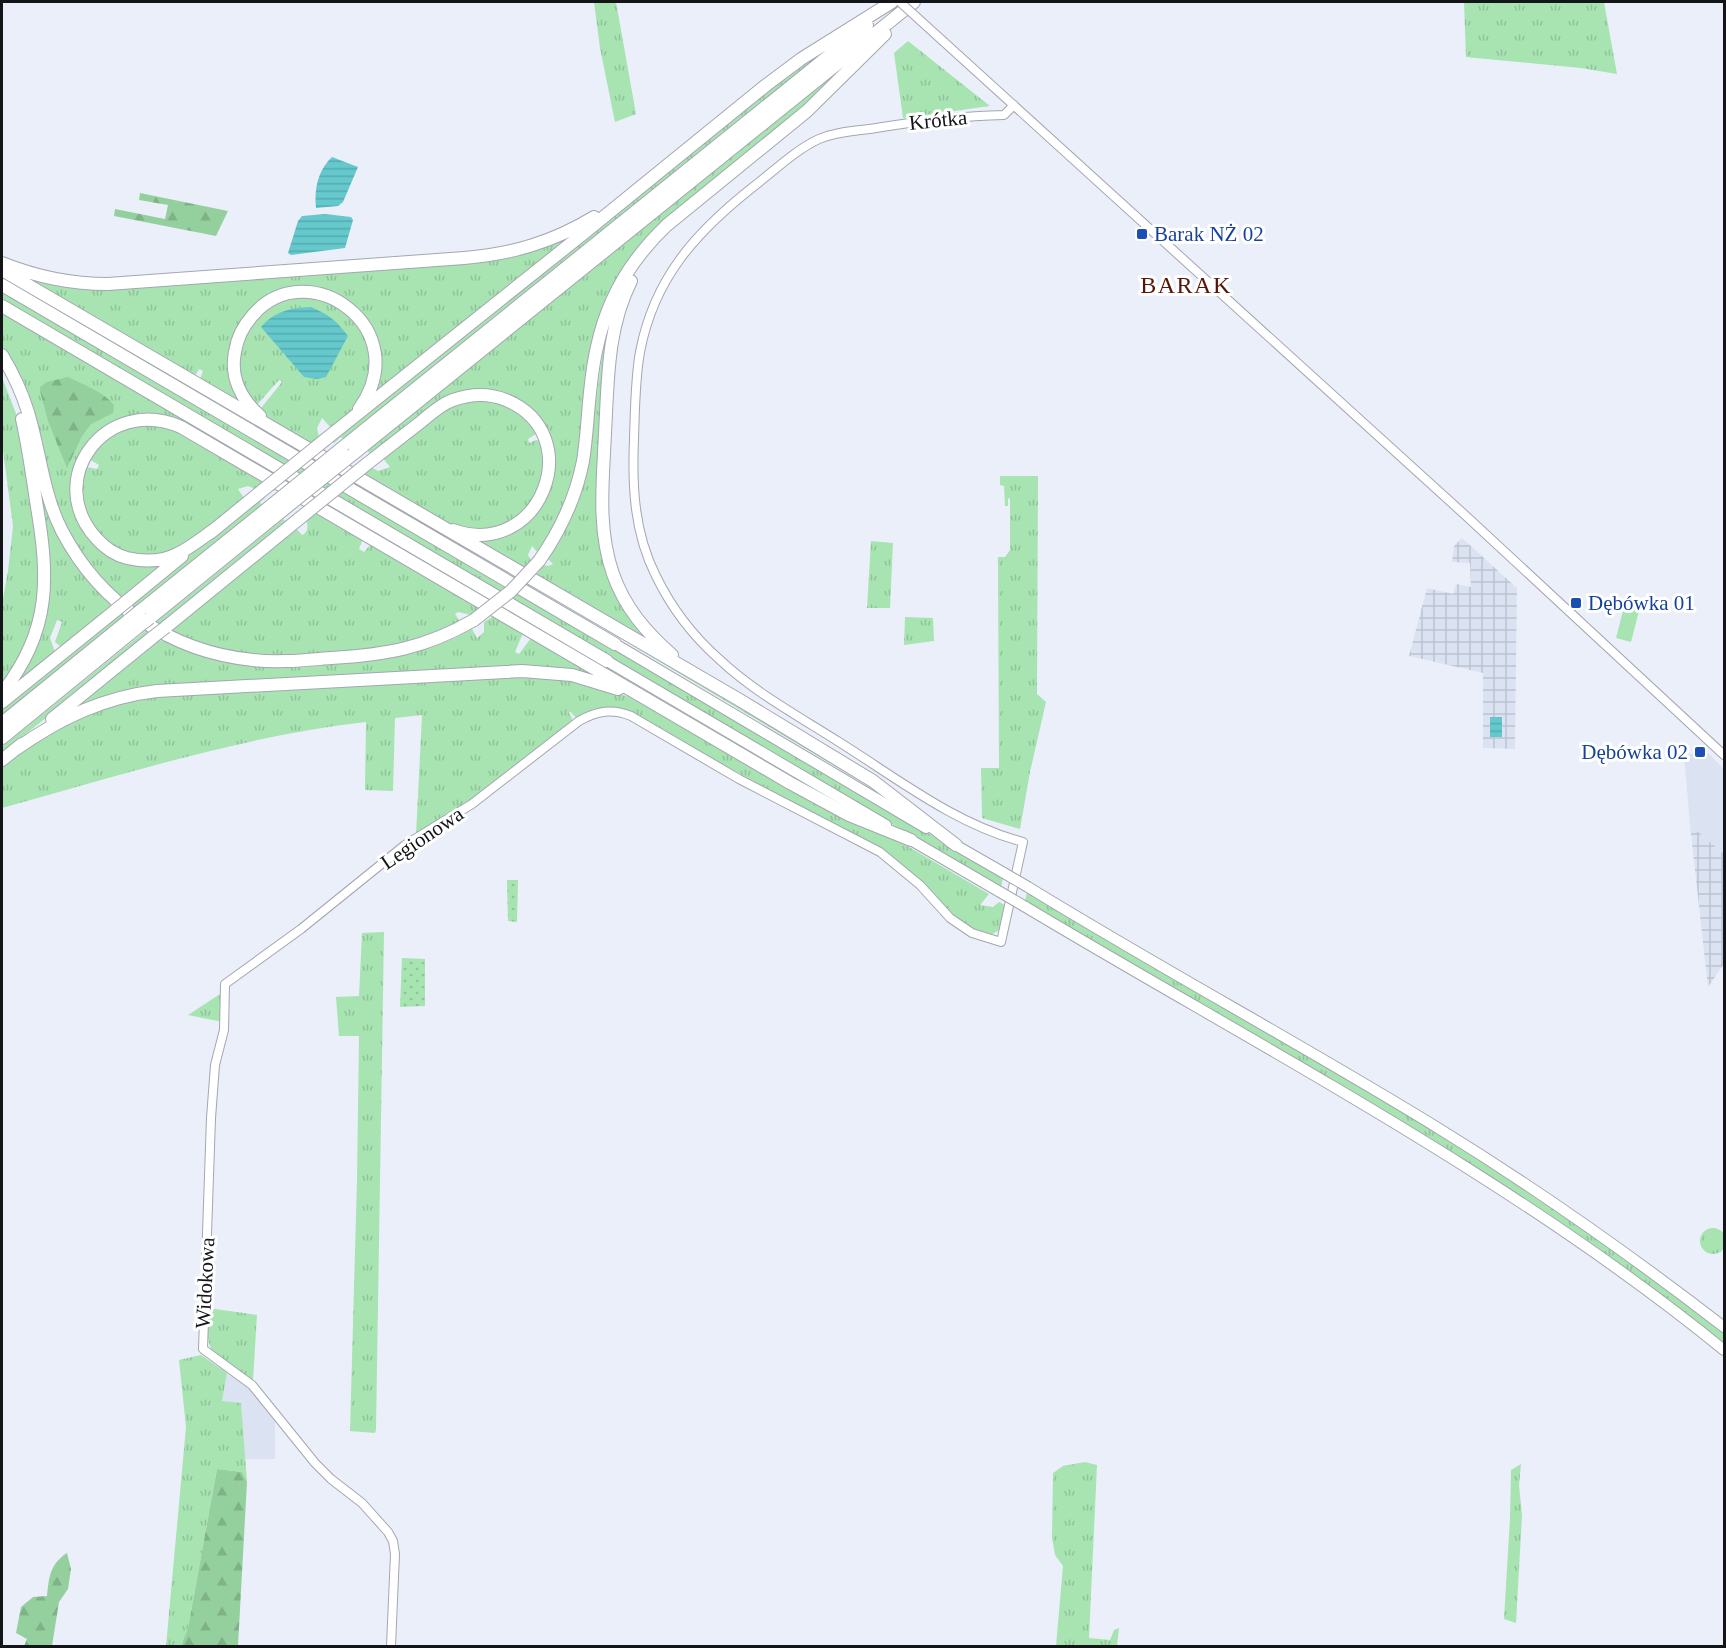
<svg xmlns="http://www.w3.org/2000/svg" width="1726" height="1648" font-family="'Times New Roman',serif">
<defs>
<pattern id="industrial-grid" width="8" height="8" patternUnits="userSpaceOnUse" patternTransform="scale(1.5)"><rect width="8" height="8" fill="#dbe3f3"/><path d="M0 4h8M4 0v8" fill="none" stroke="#bbc2d0"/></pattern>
<pattern id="grass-tufts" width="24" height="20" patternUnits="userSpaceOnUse" patternTransform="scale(1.5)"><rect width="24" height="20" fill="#a7e4b1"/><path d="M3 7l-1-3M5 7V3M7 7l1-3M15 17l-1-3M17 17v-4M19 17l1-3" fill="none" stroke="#8fc398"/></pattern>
<pattern id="forest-firs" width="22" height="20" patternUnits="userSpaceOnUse" patternTransform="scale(1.5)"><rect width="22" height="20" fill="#94d09e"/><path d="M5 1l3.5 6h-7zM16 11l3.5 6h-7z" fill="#7fb288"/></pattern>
<pattern id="garden-dots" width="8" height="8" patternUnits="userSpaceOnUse" patternTransform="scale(1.5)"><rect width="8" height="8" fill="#a7e4b1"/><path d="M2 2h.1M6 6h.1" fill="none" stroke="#8fc398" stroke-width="1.8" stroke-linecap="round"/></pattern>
<pattern id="water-rules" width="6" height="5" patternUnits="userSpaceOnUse" patternTransform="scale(1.5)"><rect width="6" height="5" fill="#65c8cc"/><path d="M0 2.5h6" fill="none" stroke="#57abaf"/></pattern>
</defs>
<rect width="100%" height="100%" fill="#ebeffa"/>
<!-- built -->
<path fill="#dbe3f3" d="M1708,753L1724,769V854L1690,825L1684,754Z
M227,1373L240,1379L275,1417V1459H244L241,1404L222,1401Z"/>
<!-- industrial -->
<path fill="url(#industrial-grid)" d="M1462,538L1517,588L1515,749L1483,748V673L1409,656L1427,588L1453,594L1456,584L1471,587L1470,563L1452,562L1454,546Z
M1690,825L1724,854V964L1708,987Z"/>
<!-- grass -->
<path fill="url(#grass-tufts)" d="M594,2H616L636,114L615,122L600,48Z
M1464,2H1604L1617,74L1581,68L1466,57Z
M840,38L343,439L341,437L334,443L330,440L762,91Z
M908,41L990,106L903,118L894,53Z
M853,59L830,84L732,166L612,290L579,457L565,506L539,554L532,546L528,555L531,560L522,571L466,539L500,535L551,480L535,417L472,392L366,461L363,459L370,454L367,450Z
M578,233L369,401L379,355L336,296L277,295L233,343L246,408L200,379L203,371L199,369L195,376L15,274L47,282L522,254L544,248Z
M2,273L821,752L910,811L603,628L2,278Z
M2,289L1003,877L1001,888L2,302Z
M303,297L328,300L355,319L370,346L371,373L359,402L349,413L331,428L322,418L317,428L319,437L311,444L263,414L261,408L282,382L279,380L256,406L241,383L239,351L251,323L278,302Z
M616,309L605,557L656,648L534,578L544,565L548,566L553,564L548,559L560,541L579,500L586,475L602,356Z
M2,312L554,637L558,642L660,699L855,815L170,418L99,434L74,493L102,548L170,562L121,600L96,574L64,525L11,363L2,349Z
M2,377L18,419L30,489L41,586L30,638L2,688V604L8,571L13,526L2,443Z
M484,399C508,405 524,411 536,434L528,439L529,443L536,440L541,441L545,456L542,487L516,520L483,532L449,525L362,474L371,467L378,471L390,467L382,457L427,420L457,403Z
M139,424L174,428L265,481L255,489L248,486L238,489L244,498C225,513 198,540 178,550C138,567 97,548 86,508C84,502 81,495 81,490C81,483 84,474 86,467L97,469L99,465L89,459L105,438Z
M35,471C52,530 71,562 113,607L61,647L55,642L62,622L57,620L50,638L55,652L8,692L40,629Z
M1000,476H1038L1037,694L1046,702L1030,772L1020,829L982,818L981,768H999L998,557H1005L1010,550V499L1008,498V506H1005L1004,486L1000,485Z
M262,496L265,498L260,502L262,505L2,716V706Z
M317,510L363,539L359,549L364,552L371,544L483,607L471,615L458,612L455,614L461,623L396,647L276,657L213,649L168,629L295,527L302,535C309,532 308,525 306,519Z
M293,515L297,517L2,753V747L283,519L285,521Z
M871,541L893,543L890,608H867Z
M495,615L523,633L515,652L519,654L531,638L609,682L577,674L166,687L68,713L157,639C184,649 213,661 243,665C269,669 295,667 321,665C374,662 425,656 472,629L477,638L484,632V622Z
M905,617L933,618L934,641L904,645Z
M522,675C562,678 592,682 629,697L794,791L909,847L989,894L980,905L993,907L999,902L1005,905L999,930L991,935C961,932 944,905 924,885C910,872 896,860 880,848L686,745L628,712L576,718L570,711L569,713L572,718V723L488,789L416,835L422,715L395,718L393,791L365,790L366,722C242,736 122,775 2,808V766C34,740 71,717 111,704C133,698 158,697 181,694Z
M1027,891L1391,1104L1541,1198L1724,1332V1345L1627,1271L1025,902Z
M384,932L376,1430L375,1433L350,1431L357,1180L359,1036H339L336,997L359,996L362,933Z
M220,994L223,1022L188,1015Z
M1700 1241a13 13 0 1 1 26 0a13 13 0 1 1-26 0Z
M208,1308L257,1315L253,1380L212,1353L208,1339Z
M201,1355L227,1373L222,1401L241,1403L247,1482L242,1472L217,1469L188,1628L181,1646H166L186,1427L179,1360Z
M1085,1462L1097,1465L1089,1638L1110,1640L1114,1630L1119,1628L1117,1646H1056L1063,1566L1055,1555L1052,1537L1053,1473L1063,1466Z
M1521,1464L1519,1485L1522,1515L1516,1623L1504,1619L1510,1518L1511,1470Z"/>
<!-- forest -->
<path fill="url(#forest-firs)" d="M140,193L228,211L216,236L114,216L115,209L165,219L168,205L139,200Z
M68,377C84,385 102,391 114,405L113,413L91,424L82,436L67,468L48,421L40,391V387L47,382Z
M217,1469L242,1472L247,1482L238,1646H181L188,1628Z
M67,1553L71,1569L68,1589L59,1602L52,1646H24L27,1639L16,1633L21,1607L33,1597L47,1596C49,1577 50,1564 67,1553Z"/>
<!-- garden -->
<path fill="url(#garden-dots)" d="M507,880H518L517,922L508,921Z
M402,958L425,959V1006L400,1007Z"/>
<!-- pitch -->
<path fill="#a7e4b1" d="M1624,607L1639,611L1631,642L1616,638Z"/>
<!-- water -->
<path fill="url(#water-rules)" d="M332,157L358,167L343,202L338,206L316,208C314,189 318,170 332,157Z
M325,214L351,217L353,220L345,248L291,255L288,253L298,221L302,216Z
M311,307C328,314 337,321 348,336L326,377L317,379L304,377L261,327C275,311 290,308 311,307Z
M1490,717H1502V737H1490Z"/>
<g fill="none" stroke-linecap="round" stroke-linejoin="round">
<!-- tertiary casing -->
<g stroke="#a3a7b0" stroke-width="10">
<path id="tertiary" d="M944,42L1465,515L1724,755
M391,1646L395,1554L393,1541L388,1532L362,1503L331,1479L315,1463L252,1385L203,1349L211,1118L215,1065L224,1030L225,984L301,929L405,845L472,804L579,721C597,711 612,708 631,716L739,779L880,852L920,885L950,918L972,933L1001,942L1023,842C955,824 898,779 839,742C798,716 754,692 719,659C693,636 671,607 656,576C634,533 632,486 634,439C635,410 635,380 640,352C654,278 696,232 753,187C774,171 795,150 819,139C838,131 857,131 876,128C919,121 961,116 1004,115L1014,105"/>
</g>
<!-- primary casing -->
<g stroke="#a3a7b0" stroke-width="12">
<path id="primary" d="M615,644L926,828
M607,661L886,825
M904,836L1000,892
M950,842L1004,873
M1028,887C1163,970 1303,1045 1438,1128C1537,1189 1632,1256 1724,1327
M1024,906C1261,1048 1509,1175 1724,1350"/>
</g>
<!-- motorway casing -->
<g stroke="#a3a7b0" stroke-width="14">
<path id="motorway" d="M2,263C37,277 70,284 108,284L464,258C512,254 553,242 594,217
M2,270L738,699L873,781L956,845
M631,281C607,328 608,381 605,433C603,481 597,528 613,574C625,608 646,632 672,655
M2,285L615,644
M2,306L607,661
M2,355C12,372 21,390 27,409C40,449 42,492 62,531C100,604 171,652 253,660C279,663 305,660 331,658C385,655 426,648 474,620
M260,416C241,399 230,377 235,352C237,338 243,326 253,315C308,252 417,329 359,409
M326,439L584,233L765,86L801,59L892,2
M342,448L867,25
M353,454L914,2
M368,463C386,449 404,435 422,421C432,413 441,404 453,400C470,394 489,393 506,400C589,434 541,561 453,530
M215,529C202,538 190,548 177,554C161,562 144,562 127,558C116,555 105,548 97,539C42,480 106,394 181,427L790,783L849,815L911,840
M210,533L258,494
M539,561C560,531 576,497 583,461C589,423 588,384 597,347C607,299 632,258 667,225L807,111L885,34
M127,601L182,556
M140,611L273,504
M150,618L283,510
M166,627L300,518
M2,693C52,630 49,576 36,501C32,473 28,446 22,419
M2,702L116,610
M52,719L153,637
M2,723L129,620
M2,738L138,627
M16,749C60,718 104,697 157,691L522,671L572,675L618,689
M2,760L22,744"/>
</g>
<!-- tertiary -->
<use href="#tertiary" stroke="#fff" stroke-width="8"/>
<!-- primary -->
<use href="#primary" stroke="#fff" stroke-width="10"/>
<!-- motorway -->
<use href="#motorway" stroke="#fff" stroke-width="12"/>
<!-- tertiary-bridge casing -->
<g stroke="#a3a7b0" stroke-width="10" stroke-linecap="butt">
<path id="tertiary-bridge" d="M900,2L944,42"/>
</g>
<!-- primary-bridge casing -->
<g stroke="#a3a7b0" stroke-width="12" stroke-linecap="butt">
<path id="primary-bridge" d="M1004,873L1028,887
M1000,892L1024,906"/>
</g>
<!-- motorway-bridge casing -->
<g stroke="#a3a7b0" stroke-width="14" stroke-linecap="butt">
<path id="motorway-bridge" d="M258,494L326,439
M273,504L342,448
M283,510L353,454
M300,518L368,463
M116,610L127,601
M129,620L140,611
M474,620L511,591L539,561
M138,627L150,618
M153,637L166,627"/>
</g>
<!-- tertiary-bridge -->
<use href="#tertiary-bridge" stroke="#fff" stroke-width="8"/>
<!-- primary-bridge -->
<use href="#primary-bridge" stroke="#fff" stroke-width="10"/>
<!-- motorway-bridge -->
<use href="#motorway-bridge" stroke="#fff" stroke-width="12"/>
</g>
<!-- markers -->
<g fill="#1a4fb4" stroke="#fff" stroke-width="2">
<rect x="1136" y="228" width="12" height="12" rx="3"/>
<rect x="1570" y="597" width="12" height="12" rx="3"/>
<rect x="1694" y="746" width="12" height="12" rx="3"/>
</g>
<g text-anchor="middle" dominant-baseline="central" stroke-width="6" stroke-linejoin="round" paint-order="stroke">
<!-- street labels -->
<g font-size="21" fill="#141519" stroke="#fff">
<text transform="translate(938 120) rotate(-6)">Krótka</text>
<text transform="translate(422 838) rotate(-34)">Legionowa</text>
<text transform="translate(205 1283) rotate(-87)">Widokowa</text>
</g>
<!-- transit labels -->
<g font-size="21" fill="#164399" stroke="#fff" text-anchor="start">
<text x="1154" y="234">Barak NŻ 02</text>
<text x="1588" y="603">Dębówka 01</text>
<text x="1688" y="752" text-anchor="end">Dębówka 02</text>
</g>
<!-- quarter labels -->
<g font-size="24" letter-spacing="1.5" fill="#581507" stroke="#fff">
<text x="1186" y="285">BARAK</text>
</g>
</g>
<!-- border -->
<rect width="1726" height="1648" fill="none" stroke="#141519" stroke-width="6"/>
</svg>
